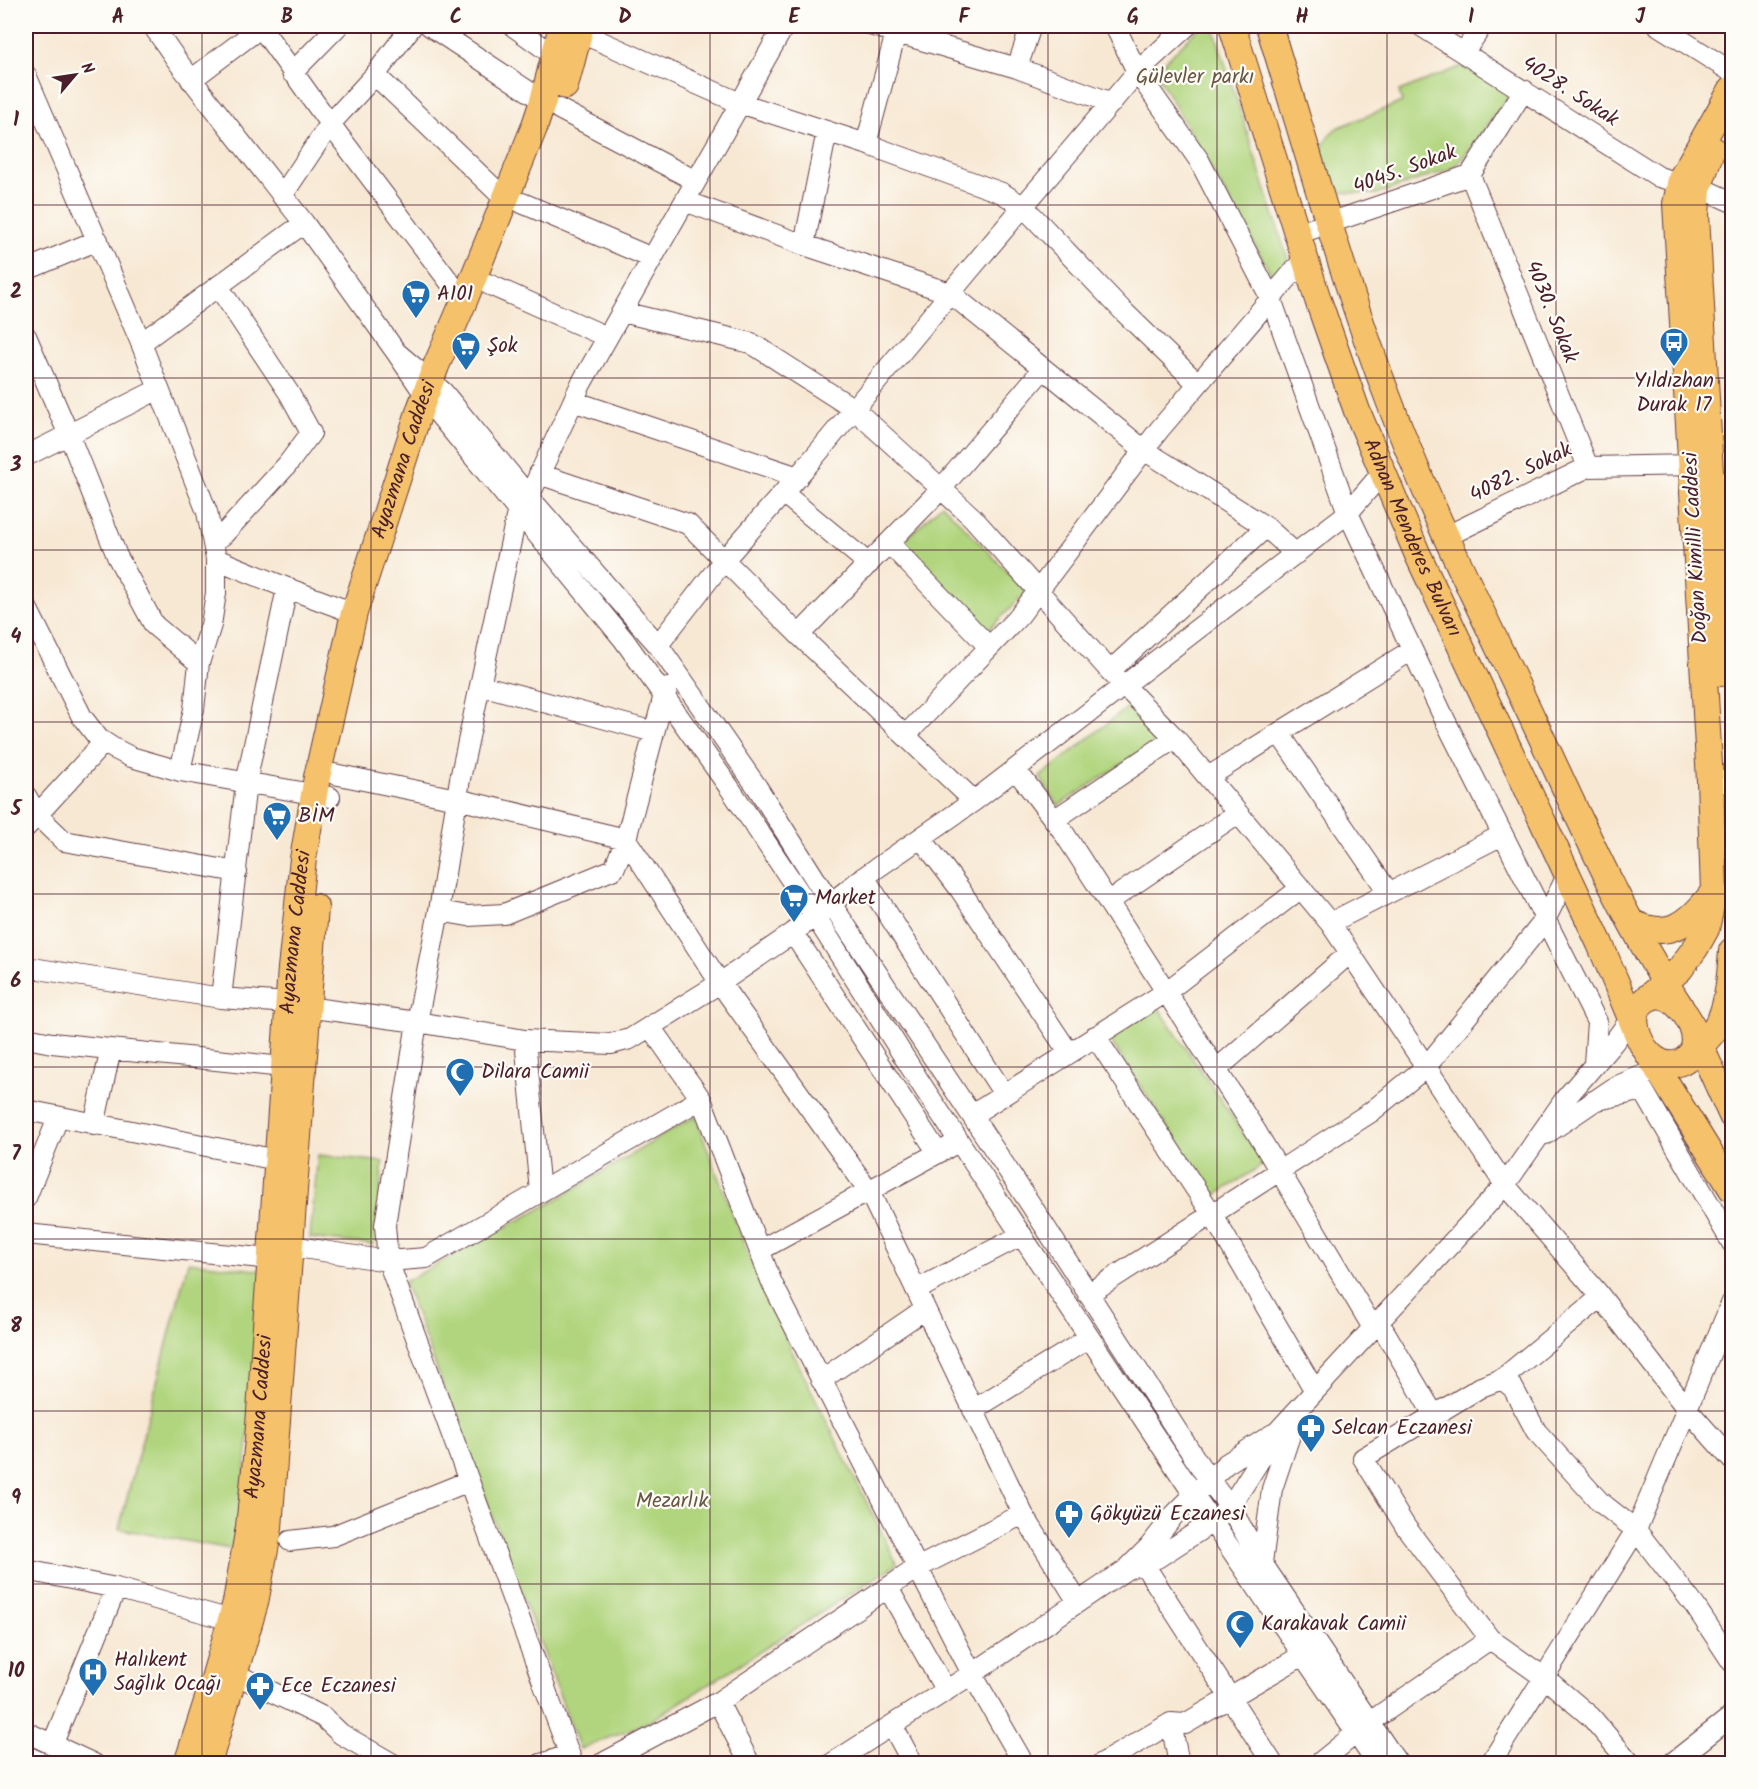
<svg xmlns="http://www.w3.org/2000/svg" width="1758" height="1789" font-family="Kalam,sans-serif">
<rect width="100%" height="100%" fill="#fdfcf7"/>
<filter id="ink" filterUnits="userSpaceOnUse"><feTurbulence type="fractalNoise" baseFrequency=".0167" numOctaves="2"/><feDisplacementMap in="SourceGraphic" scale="12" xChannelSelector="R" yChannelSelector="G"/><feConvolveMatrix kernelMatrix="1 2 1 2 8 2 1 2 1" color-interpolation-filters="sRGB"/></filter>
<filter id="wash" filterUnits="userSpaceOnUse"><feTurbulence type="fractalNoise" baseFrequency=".008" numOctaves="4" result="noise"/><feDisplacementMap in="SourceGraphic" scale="24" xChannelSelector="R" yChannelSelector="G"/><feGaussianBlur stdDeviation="1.35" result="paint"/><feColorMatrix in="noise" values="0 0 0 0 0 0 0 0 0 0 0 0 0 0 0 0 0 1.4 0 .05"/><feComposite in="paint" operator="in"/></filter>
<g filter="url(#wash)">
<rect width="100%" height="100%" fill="#f7e8d3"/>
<!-- green -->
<path fill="#b1d57e" stroke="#7e7a54" stroke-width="1.5" d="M1201,26H1213L1290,266L1282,275L1273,277L1155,71Z
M1465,65L1511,94L1461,160L1450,169L1377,194L1333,192L1321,150L1330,134L1337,128L1402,102L1399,91Z
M942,504L1027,592L986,632L901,544Z
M1128,707L1159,740L1058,806L1040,777Z
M1158,1007L1264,1164L1213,1197L1108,1037Z
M695,1116L745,1247L789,1345L897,1564L651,1721L580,1749L404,1282L549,1204Z
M318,1155L383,1162L374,1245L310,1238Z
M188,1262L265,1271L237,1550L119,1529Z"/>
</g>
<g filter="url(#ink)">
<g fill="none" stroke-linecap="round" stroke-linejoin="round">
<!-- minor casing -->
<g stroke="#643d44" stroke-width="22">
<path id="minor" d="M153,26L178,62L304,223L396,352
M260,26L330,124L464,301
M430,26L543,101
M513,26L555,56
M873,26L1017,68
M1031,26L1017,68L1112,103
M1115,26L1137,72L1199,160L1271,299L1348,513L1445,720L1597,1022L1594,1064
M1421,26L1659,177L1710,192L1732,202
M1659,26L1732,72
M579,32L740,103L866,144L1002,193L1024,207L1123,311L1198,384
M1464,52L1482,26
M292,73L338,26
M26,75L141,343L207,512L216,559V593L211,625L199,663L194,709L180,771
M375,75L505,199
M191,80L261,27
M559,109L696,181
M827,131L804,245L950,293L1144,450L1266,527L1296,554
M866,144L896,33
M1470,175L1588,467
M282,196L330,124L375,75L412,26
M685,201L804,245
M522,203L652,258
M1297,234L1470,175L1524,90
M26,270L98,240
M488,284L607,337
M622,312L751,343L854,409L972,517L1110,671L1175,738L1330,923L1505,1185L1598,1293L1687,1409L1732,1460
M26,336L69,435L117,556L154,625L199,663
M141,343L304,223
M573,401L798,477
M26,456L159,389
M539,474L688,524L799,635
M783,493L869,564
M529,497L581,384L784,26
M1447,536L1588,467L1696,465L1706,471L1732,493
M213,542L223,535L287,465L311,433L289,393L218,286
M889,543L989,647
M216,559L287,588L354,613
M26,606L82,717L99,739L113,748L131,757L180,771L330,797
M658,645L724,560L806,467L967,273L1137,72L1187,26
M1110,671L1266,527
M481,685L654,732
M1279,733L1389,893
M906,735L1020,615L1159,430L1305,258
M1016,770L1062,830L1257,1133L1373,1328
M334,774L457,799L626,839L720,983L869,1191L1023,1514L1078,1602
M1208,777L1412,650
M1710,778L1732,784
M26,796L38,816L64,841L237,872
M974,801L799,635L941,489L1043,369
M1054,820L1175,738
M26,827L104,742
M921,838L959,888L1069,1053
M864,877L1004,1094
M1108,902L1238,813
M439,911L468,916L504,914L614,869L626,839L664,695L668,688
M1330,923L1502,835
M793,933L938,1153
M26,967L221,998L288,1003
M221,998L246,783L287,588
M306,1007L417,1022L525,1040L611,1044L630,1039L720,983L793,933L864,877L974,801L1348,513L1383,472
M1095,1036L1212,1214L1315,1391
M26,1038L52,1043L283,1067
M525,1040L540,1191
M1216,1070L1350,953
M701,1099L772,1283L972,1674L1024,1764
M1593,1101L1643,1090L1732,1243
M26,1110L277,1160H291
M972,1115L1166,992L1301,888
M94,1125L111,1049
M1546,1134L1615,1087L1636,1078L1669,1066
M26,1198L58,1118
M26,1234L270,1259
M290,1246L388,1261L385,1225L417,1022L439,911L460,779L517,513
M760,1250L949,1147
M916,1290L1022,1235
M1088,1294L1371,1112L1426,1067L1545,920L1567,876
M1601,1297L1502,1379L1481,1387L1363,1458L1405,1526L1490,1639L1545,1678L1591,1717L1631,1764
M1379,1322L1434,1415
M1502,1379L1513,1388L1536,1431L1600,1502L1636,1530L1695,1606L1732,1662
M821,1380L925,1309
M973,1410L1089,1338
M290,1541L333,1536L469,1481
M1143,1563L1273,1764
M1262,1563L1272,1489L1296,1417
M1127,1569L1157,1558L1214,1521L1230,1507L1278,1431L1505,1185L1565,1099L1613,1043L1637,1010
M26,1570L116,1588L231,1620
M888,1588L946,1691
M235,1674L323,1717L341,1734L393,1764
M718,1702L750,1764
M1171,1723L1179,1764
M892,1725L913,1764
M26,1732L94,1764
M53,1743L116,1588
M26,1756L44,1764
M541,1764L569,1755
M573,1764L388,1261L426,1258L701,1099L651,1028
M601,1764L718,1702L917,1568L1023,1514
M831,1764L972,1674L1127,1569L1149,1547L1175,1514L1209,1480L1226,1464L1273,1434
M1101,1764L1171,1723L1185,1724L1303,1655
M1318,1764L1370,1722L1490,1639
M1377,1764L1194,1495L923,1087L815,916L729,787L624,640L436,411L396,352L443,392L529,497L658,645L757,787L824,893L1031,1205L1183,1440L1209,1480L1230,1507L1262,1563L1398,1764
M1490,1764L1636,1530L1732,1302
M1671,1764L1732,1716"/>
</g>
<!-- major casing -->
<g stroke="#643d44" stroke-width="28">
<g id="major">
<path id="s1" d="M1232,26L1318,300L1357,411L1417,553L1600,944L1637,1033"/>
<path d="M1269,26C1308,152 1343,280 1390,403C1432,515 1487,622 1538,730C1582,824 1624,920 1680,1006"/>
<path d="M565,86L581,26"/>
<path d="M1712,149L1698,189L1696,215L1721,673"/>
<path d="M1631,922C1668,941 1689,924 1712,894"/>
<path d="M1660,995C1685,1001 1712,1048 1681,1062C1646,1079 1610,1000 1660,995Z"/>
<path d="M1647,998L1680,969L1696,947L1706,929L1714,891L1710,781L1676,204L1681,179L1732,89"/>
<path d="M1694,1032L1732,1116"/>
<path d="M1647,1052L1732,1189"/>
<path d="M1689,1056C1698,1048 1708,1040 1715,1029C1729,1008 1730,975 1732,951"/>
<path id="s2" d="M187,1764L211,1689L236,1602L249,1527L258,1440L291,968L303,859L317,777L354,613L420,409L436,366L464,301L534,128L543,101L562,26"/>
<path d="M208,1764L255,1603L269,1528L315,907"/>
</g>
</g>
<!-- minor -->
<use href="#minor" stroke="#fff" stroke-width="20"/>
<!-- major -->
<use href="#major" stroke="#f5c16b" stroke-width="26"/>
</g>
</g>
<!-- grid -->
<path fill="none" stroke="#4a1f2b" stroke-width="1.5" stroke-opacity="0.55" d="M202,26V1764M371,26V1764M541,26V1764M710,26V1764M879,26V1764M1048,26V1764M1217,26V1764M1387,26V1764M1556,26V1764M26,205H1732M26,378H1732M26,550H1732M26,722H1732M26,894H1732M26,1067H1732M26,1239H1732M26,1411H1732M26,1584H1732"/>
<!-- icons -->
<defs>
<g id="supermarket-pin" transform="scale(1.5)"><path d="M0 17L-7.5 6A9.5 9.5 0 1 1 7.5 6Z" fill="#1f6fb2" stroke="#fdfcf7"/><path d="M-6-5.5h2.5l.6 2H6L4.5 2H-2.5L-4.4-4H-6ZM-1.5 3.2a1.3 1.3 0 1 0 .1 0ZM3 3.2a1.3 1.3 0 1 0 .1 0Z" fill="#fff"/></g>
<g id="bus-pin" transform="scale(1.5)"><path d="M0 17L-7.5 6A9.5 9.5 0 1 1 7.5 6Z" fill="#1f6fb2" stroke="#fdfcf7"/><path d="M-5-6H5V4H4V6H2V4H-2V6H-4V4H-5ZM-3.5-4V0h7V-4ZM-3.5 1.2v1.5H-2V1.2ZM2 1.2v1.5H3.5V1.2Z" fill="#fff"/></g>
<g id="mosque-pin" transform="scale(1.5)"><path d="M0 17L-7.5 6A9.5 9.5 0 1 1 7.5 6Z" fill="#1f6fb2" stroke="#fdfcf7"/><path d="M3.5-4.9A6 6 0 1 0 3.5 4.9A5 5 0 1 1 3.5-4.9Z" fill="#fff"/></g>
<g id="pharmacy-pin" transform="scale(1.5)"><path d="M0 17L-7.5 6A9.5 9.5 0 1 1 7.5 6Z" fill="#1f6fb2" stroke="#fdfcf7"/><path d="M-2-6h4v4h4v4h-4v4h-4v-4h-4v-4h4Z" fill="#fff"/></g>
<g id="hospital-pin" transform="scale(1.5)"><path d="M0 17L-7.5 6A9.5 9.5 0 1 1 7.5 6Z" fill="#1f6fb2" stroke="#fdfcf7"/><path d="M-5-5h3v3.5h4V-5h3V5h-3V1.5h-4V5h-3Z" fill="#fff"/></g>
</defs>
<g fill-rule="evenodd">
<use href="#supermarket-pin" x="416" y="294"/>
<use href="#bus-pin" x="1674" y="342"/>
<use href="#supermarket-pin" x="466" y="346"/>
<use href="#supermarket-pin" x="277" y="816"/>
<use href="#supermarket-pin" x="794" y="898"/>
<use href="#mosque-pin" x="460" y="1072"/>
<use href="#pharmacy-pin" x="1311" y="1428"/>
<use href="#pharmacy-pin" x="1069" y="1514"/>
<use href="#mosque-pin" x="1240" y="1624"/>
<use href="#hospital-pin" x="93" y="1672"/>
<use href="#pharmacy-pin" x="260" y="1686"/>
</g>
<g text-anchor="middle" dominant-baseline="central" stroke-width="4.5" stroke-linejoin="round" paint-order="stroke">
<!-- park labels -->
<g font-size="21" fill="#695644" stroke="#fdfcf7">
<text x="1195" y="77">Gülevler parkı</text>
<text x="672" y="1501">Mezarlık</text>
</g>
<!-- street labels -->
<g font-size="21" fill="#4a1f2b" stroke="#fdfcf7">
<text transform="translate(1570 92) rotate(33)">4028. Sokak</text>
<text transform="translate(1405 170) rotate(-20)">4045. Sokak</text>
<text transform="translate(1551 312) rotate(68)">4030. Sokak</text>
<text stroke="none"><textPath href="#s2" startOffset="1328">Ayazmana Caddesi</textPath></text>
<text transform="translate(1521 473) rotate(-26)">4082. Sokak</text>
<text stroke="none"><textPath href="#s1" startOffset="543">Adnan Menderes Bulvarı</textPath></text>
<text transform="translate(1696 548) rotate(-93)">Doğan Kimilli Caddesi</text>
<text stroke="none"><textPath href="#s2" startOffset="842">Ayazmana Caddesi</textPath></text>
<text stroke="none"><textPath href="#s2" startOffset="356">Ayazmana Caddesi</textPath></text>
</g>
<!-- poi labels -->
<g font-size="21" fill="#4a1f2b" stroke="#fdfcf7" text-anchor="start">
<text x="437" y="294">A101</text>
<text x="487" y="346">Şok</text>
<text x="1674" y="381" text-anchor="middle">Yıldızhan<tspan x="1674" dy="24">Durak 17</tspan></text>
<text x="298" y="816">BİM</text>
<text x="815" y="898">Market</text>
<text x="481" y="1072">Dilara Camii</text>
<text x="1332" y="1428">Selcan Eczanesi</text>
<text x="1090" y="1514">Gökyüzü Eczanesi</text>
<text x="1261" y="1624">Karakavak Camii</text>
<text x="114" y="1660">Halıkent<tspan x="114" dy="24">Sağlık Ocağı</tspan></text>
<text x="281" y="1686">Ece Eczanesi</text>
</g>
</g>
<!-- margin -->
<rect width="1758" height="1789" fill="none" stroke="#fdfcf7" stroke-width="66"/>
<!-- north arrow -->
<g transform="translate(75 75) rotate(61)" stroke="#fdfcf7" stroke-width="4.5" paint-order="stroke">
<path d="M0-4.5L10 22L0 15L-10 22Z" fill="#4a1f2b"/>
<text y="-9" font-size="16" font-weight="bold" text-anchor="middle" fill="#4a1f2b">N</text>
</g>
<rect x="33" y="33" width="1692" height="1723" fill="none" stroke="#4a1f2b" stroke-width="2"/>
<g font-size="20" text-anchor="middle" font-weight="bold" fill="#4a1f2b">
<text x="118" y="23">A</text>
<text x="287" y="23">B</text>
<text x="456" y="23">C</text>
<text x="625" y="23">D</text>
<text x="794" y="23">E</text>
<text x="964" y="23">F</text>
<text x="1133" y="23">G</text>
<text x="1302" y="23">H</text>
<text x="1471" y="23">I</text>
<text x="1640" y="23">J</text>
<text x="16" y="126">1</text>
<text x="16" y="298">2</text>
<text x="16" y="471">3</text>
<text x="16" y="643">4</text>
<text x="16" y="815">5</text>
<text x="16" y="987">6</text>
<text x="16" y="1160">7</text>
<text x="16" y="1332">8</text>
<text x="16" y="1504">9</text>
<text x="16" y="1677">10</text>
</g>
</svg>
